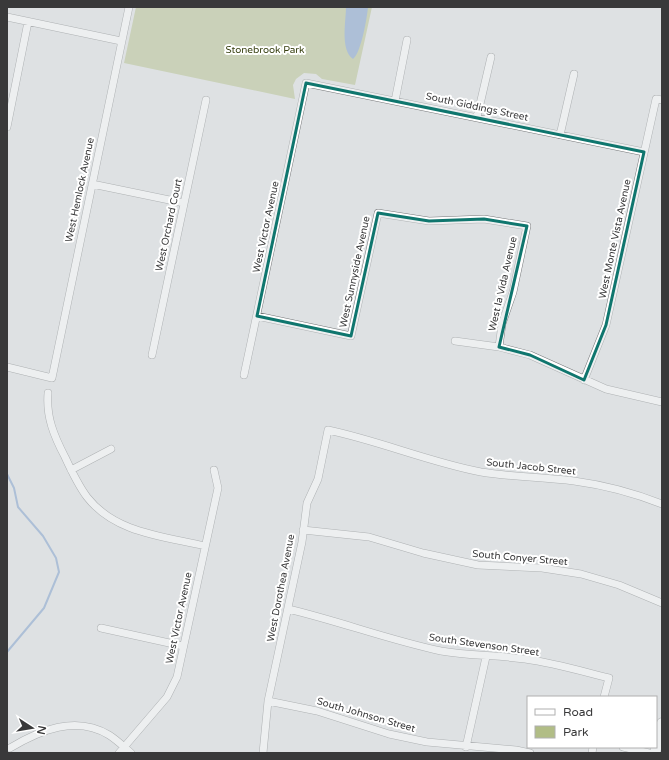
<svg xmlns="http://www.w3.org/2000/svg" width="669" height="760" font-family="'Varela Round',sans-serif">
<rect width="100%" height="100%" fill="#dee1e3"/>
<!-- green -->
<path fill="#b1bd86" d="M136,7H372L355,85L322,79L316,74L304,73L296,79L293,85L295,99L124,63Z"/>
<!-- water -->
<path fill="#7196c7" d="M346,7H368C367,18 361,53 353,59C340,50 346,21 346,7Z"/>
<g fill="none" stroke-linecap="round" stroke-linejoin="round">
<!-- stream -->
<path stroke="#7196c7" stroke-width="2" d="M7,474L14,488L18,507L43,536L56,558L59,572L44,608L7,652"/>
<!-- street casing -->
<g stroke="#757779" stroke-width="8">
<path id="street" d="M7,17L121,41
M395,101L407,40
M477,117L491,57
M7,127L28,22
M560,135L574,74
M92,184L184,203
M257,316L351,336L378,213L429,221L484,219L527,226L513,292L502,324L499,347
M455,341L499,347L530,355L606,389L662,402
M152,355L206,100
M7,367L52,378L129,7
M244,375L306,83L644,152
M584,380L606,325L656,99L662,100
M48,393C46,417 54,436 65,457C71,470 78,485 87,497C115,533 162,536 205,546
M71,470L111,449
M303,530L369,537L423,553L478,565L542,568L581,574L619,585L662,603
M288,609C339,621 389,640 441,651C469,656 497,655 525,659C554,663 581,671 609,678L604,697
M101,628L183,646
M268,701L317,711L389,734L427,742L516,750L530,753
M466,747L486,657
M623,747L649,753
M10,748C40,730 76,715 109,735C117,740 124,747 131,753
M119,753L167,697L177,677L218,488L214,470
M263,753L268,701L302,542L307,503L318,479L328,430C380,441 429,462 481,472C512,477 543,477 574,481C604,485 634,493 662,504
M592,753L593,747"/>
</g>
<!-- secondary casing -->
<g stroke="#757779" stroke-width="11">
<path id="secondary" d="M655,753L662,723"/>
</g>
<!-- street -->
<use href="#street" stroke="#fff" stroke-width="7"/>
<!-- secondary -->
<use href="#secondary" stroke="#fff" stroke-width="10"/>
</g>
<!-- marked area -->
<path d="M0 0H669V760H0ZM306,83L644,152L606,325L584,380L530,355L499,347L527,226L484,219L429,221L378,213L351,336L257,316Z" fill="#dee1e3" fill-opacity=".55" fill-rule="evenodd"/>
<path fill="none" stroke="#0f766e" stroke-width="3" stroke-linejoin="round" d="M306,83L644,152L606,325L584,380L530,355L499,347L527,226L484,219L429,221L378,213L351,336L257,316Z"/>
<g text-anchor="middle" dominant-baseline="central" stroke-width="4" stroke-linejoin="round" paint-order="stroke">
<!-- park labels -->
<g font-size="10" fill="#384011" stroke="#fff">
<text x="265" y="50">Stonebrook Park</text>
</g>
<!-- street labels -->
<g font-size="10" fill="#39393a" stroke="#fff">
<text transform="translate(477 107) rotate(12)">South Giddings Street</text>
<text transform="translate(80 190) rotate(-78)">West Hemlock Avenue</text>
<text transform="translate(169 225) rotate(-78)">West Orchard Court</text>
<text transform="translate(266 227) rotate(-78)">West Victor Avenue</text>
<text transform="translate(615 239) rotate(-78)">West Monte Vista Avenue</text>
<text transform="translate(355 272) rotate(-78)">West Sunnyside Avenue</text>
<text transform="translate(503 284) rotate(-77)">West la Vida Avenue</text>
<text transform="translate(531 467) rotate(6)">South Jacob Street</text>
<text transform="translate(520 558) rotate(5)">South Conyer Street</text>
<text transform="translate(281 588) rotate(-79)">West Dorothea Avenue</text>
<text transform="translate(179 618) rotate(-78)">West Victor Avenue</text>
<text transform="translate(484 645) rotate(8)">South Stevenson Street</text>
<text transform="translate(366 715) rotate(16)">South Johnson Street</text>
</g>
</g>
<!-- border -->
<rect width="669" height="760" fill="none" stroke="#39393a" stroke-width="16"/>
<!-- legend -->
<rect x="527" y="696" width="130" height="52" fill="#ffffff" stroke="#b0b0b0"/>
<rect x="535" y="709" width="20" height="6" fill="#ffffff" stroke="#b0b0b0"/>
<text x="563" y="716" font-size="12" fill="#39393a">Road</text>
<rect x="535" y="726" width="20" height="12" fill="#b1bd86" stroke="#b0b0b0"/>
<text x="563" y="736" font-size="12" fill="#39393a">Park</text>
<!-- north arrow -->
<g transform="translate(32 728) rotate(102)" stroke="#ffffff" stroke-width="3" paint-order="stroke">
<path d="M0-3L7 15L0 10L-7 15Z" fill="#39393a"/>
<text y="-6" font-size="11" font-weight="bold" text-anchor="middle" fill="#39393a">N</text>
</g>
</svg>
